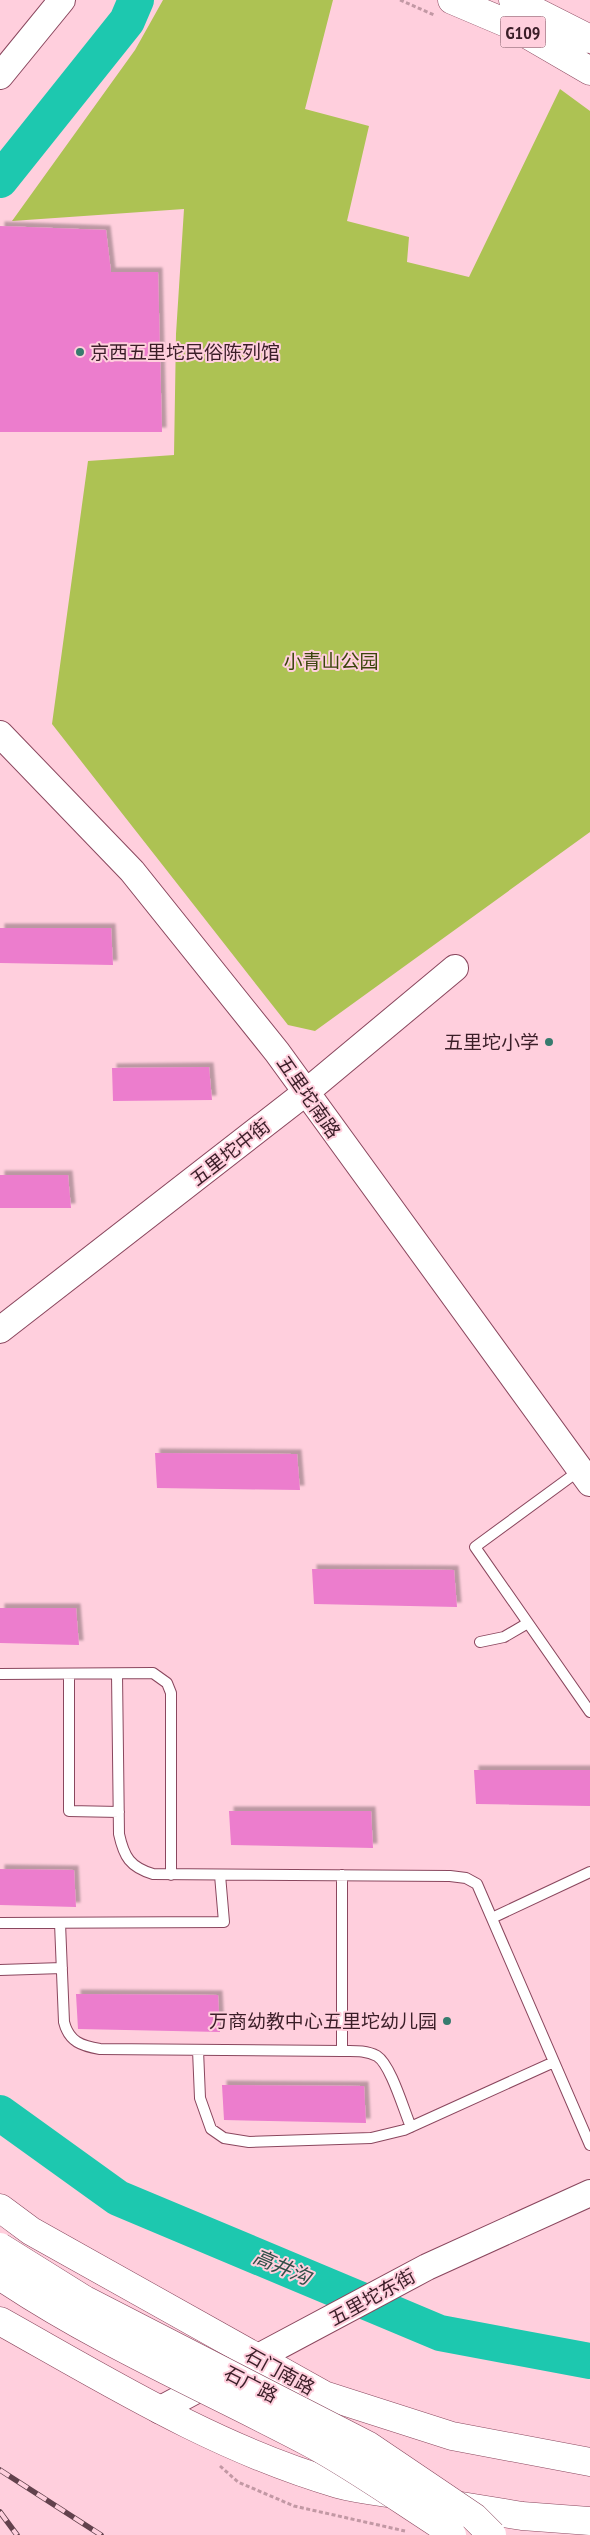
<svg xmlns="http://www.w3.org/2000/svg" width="590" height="2535" font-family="'PT Sans Narrow','Noto Sans SC',sans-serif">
<defs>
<filter id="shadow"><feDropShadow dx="4.5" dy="-4.5" stdDeviation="1" flood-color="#0004"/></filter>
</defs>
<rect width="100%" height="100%" fill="#ffcfdd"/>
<!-- green -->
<path fill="#adc253" d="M163,0H333L305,109L369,126L347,221L409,237L407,262L469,277L560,89L590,111V832L315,1031L288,1025L52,724L88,461L174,455L176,334L184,209L12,221L135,50Z"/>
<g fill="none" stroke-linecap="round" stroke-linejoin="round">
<!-- river -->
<path stroke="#1dc8af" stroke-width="36" d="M0,180L127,21L136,0
M0,2113L118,2198L440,2333L590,2361"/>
</g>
<!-- building -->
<path fill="#ec7dcd" filter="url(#shadow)" d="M0,226L106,230L111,272H158L162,432H0Z
M0,928H111L113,965L0,963Z
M209,1067L212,1100L113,1101L112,1068Z
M0,1175H68L71,1208H0Z
M155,1453L297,1454L300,1490L157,1488Z
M312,1569L454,1570L457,1607L314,1604Z
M0,1608H76L79,1645L0,1643Z
M474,1770H590V1806L476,1804Z
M229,1811H371L373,1848L231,1845Z
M0,1869L74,1870L76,1907L0,1905Z
M76,1994L218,1995L220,2032L78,2029Z
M222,2085L364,2086L366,2123L224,2120Z"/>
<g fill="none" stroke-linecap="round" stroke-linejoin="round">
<!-- service casing -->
<g stroke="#8a475e" stroke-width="12">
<path id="service" d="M580,1470L475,1547L590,1712
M480,1642L504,1637L528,1623
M0,1674L153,1673L167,1683L171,1693V1875
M69,1674V1811L119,1812
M117,1674L119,1834C124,1857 130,1867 153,1874L450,1876L466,1878L477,1884L590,2145
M492,1918L590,1872
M0,1923L224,1922L220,1875
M60,1923L64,2022C69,2042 82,2046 100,2049L342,2051V1875
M0,1970L62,1968
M198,2050L200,2098L211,2129L224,2138L249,2142L371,2138L404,2130L554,2062
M342,2051C354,2051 366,2050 377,2056C391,2065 404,2111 411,2127"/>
</g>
<!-- tertiary casing -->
<g stroke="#8a475e" stroke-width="28">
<path id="tertiary" d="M0,76L62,0
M0,734L132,871L277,1052L590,1483
M0,1330L305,1093L455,968
M159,2410L427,2267L590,2193"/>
</g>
<!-- secondary casing -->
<g stroke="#8a475e" stroke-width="29">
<path id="secondary" d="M0,2208L31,2231L324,2395L452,2436L590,2462
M0,2321C109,2382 217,2449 338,2484C356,2489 376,2491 395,2494
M449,2504L522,2516L590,2521"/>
</g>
<!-- trunk casing -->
<g stroke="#8a475e" stroke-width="29">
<path id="trunk" d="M452,0L511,25L590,71
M513,0L590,39"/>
</g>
<!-- path -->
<path stroke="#c298a4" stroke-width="3" stroke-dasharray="4 2.5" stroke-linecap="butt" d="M400,0L434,15
M220,2466L238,2482L294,2506L405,2531"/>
<!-- service -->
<use href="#service" stroke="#fff" stroke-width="10"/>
<!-- tertiary -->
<use href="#tertiary" stroke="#fff" stroke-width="26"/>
<!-- secondary -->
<use href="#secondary" stroke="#fff" stroke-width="28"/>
<!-- trunk -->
<use href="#trunk" stroke="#fff" stroke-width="28"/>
<!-- rail casing -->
<g stroke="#63424d" stroke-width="5.5">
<path id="rail" d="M0,2470L101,2535
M0,2512L17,2535"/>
</g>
<!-- rail -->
<use href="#rail" stroke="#ffcfdd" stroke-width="4" stroke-dasharray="11" stroke-linecap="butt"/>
<!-- primary-bridge casing -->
<g stroke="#8a475e" stroke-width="29" stroke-linecap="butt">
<path id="primary-bridge" d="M0,2247L85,2300L369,2446L474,2517L492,2535
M0,2276C98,2342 208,2389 312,2444C356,2468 398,2498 440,2525L452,2535"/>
</g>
<!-- primary-bridge -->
<use href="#primary-bridge" stroke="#fff" stroke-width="28"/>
</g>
<!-- markers -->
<g fill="#377b6e" stroke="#ffcfdd" stroke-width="2">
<circle cx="80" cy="352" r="5"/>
<circle cx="549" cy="1042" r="5"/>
<circle cx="447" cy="2021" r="5"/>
</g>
<g text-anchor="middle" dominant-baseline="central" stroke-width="4" stroke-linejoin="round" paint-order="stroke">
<!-- shield labels -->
<rect fill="#ffcfdd" stroke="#76535e" stroke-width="1" x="500.5" y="16.5" width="45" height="31" rx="4"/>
<g font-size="18" font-weight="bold" fill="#3b1e28">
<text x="523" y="32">G109</text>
</g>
<!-- poi labels -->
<g font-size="19" fill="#3b1e28" stroke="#ffcfdd" text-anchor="end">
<text x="90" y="352" text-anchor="start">京西五里坨民俗陈列馆</text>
<text x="539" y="1042">五里坨小学</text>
<text x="437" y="2021">万商幼教中心五里坨幼儿园</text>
</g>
<!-- park labels -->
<g font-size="19" fill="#3a440b" stroke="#ffcfdd">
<text x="331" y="661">小青山公园</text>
</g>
<!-- street labels -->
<g font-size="19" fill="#3b1e28" stroke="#ffcfdd">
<text transform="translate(309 1097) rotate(55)">五里坨南路</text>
<text transform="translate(230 1152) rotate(-38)">五里坨中街</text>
<text transform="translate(372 2297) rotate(-29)">五里坨东街</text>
<text transform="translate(280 2371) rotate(29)">石门南路</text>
<text transform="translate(251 2384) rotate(27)">石广路</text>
</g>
<!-- water labels -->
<g font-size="20" font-style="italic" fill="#315049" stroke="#ffcfdd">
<text transform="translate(282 2267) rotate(23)">高井沟</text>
</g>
</g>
</svg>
